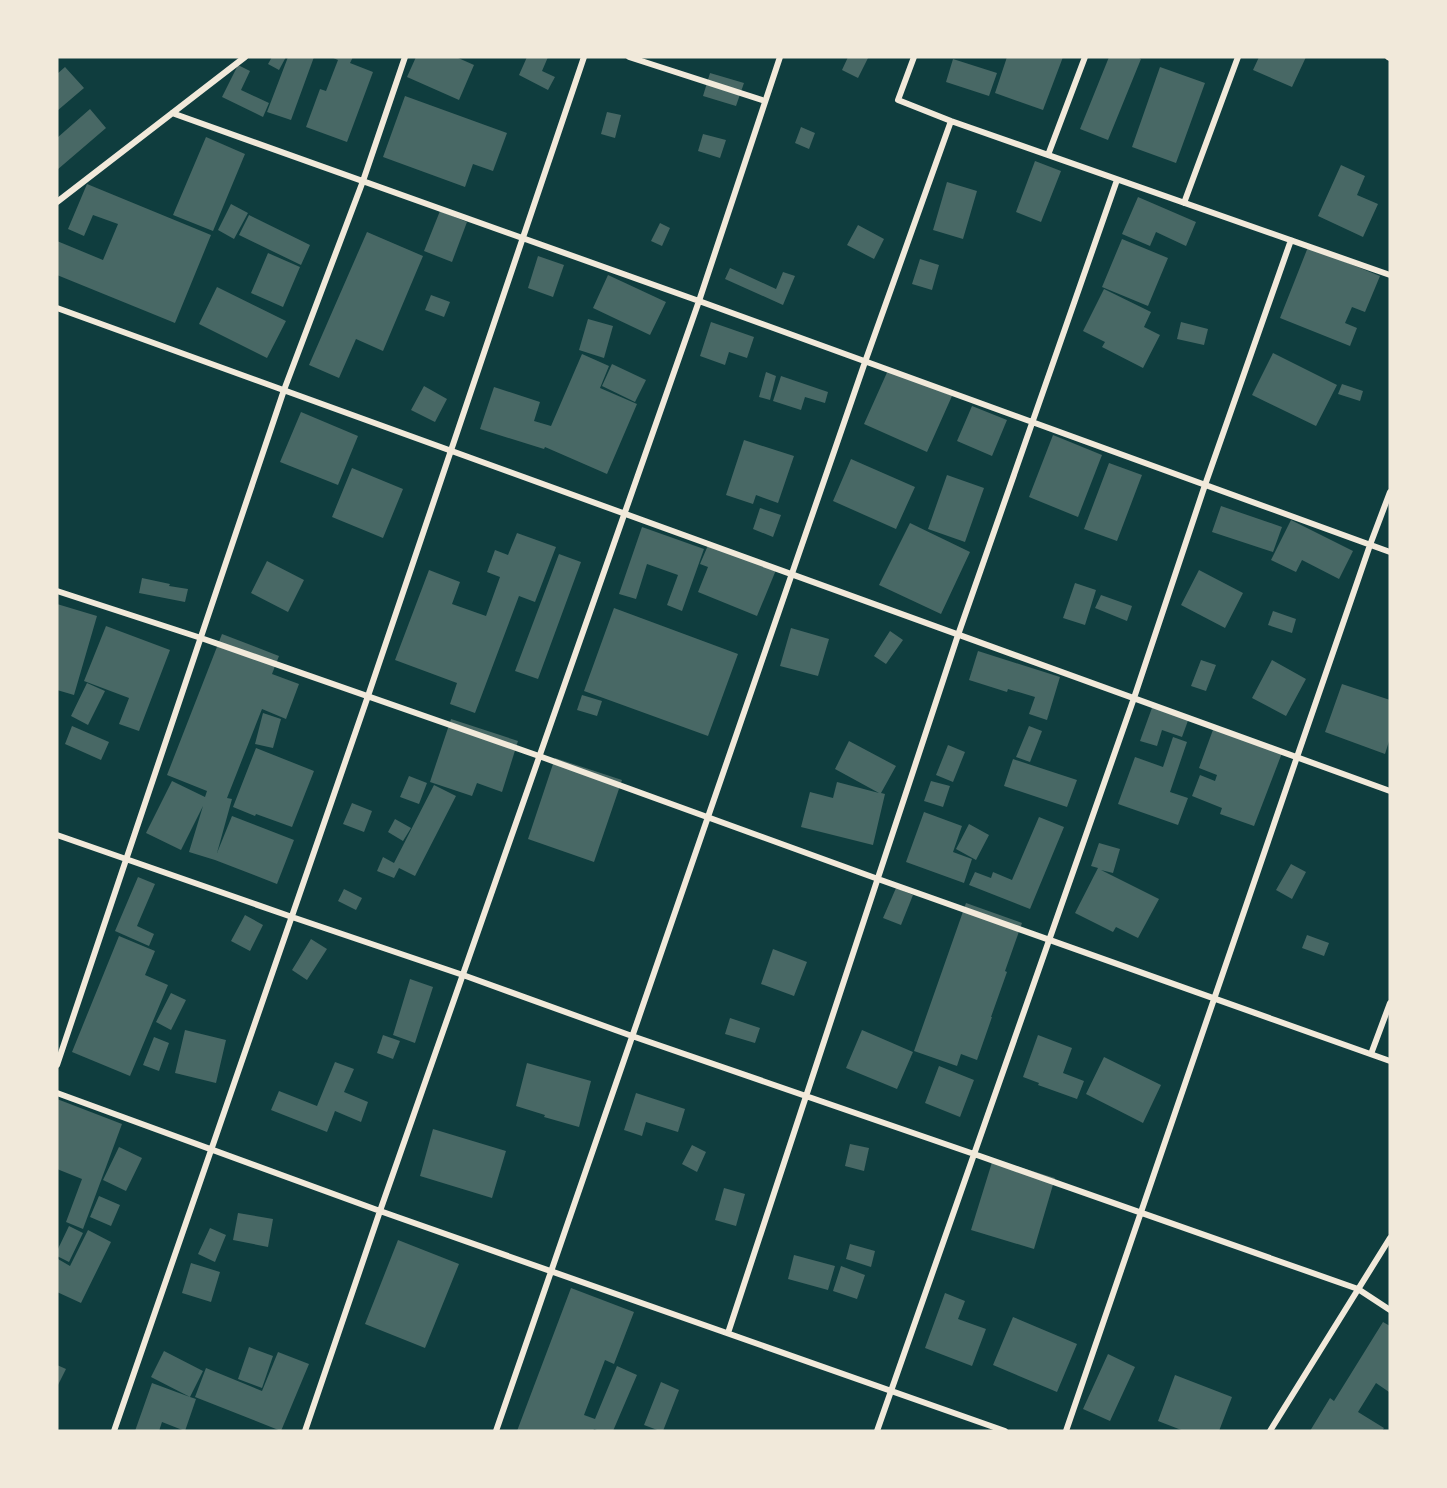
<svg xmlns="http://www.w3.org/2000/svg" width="1447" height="1488" font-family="'PT Sans',sans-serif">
<rect width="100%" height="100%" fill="#0f3d3e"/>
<!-- building -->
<path fill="#486865" d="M272,57H286L279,70L268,64Z
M288,57H314L291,120L267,112Z
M331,57H353L350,63L373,72L347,142L306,127L320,89L326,91L338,60Z
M416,57H456L474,65L459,100L407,77Z
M527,57H548L542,71L555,77L548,90L519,75Z
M848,57L868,58L858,78L842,70Z
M1007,57H1063L1043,110L995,93Z
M1109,57H1137L1141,59L1108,140L1080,129Z
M1259,57H1306L1292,87L1253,70Z
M953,59L997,73L989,96L946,82Z
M238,65L250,71L241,90L269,103L263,117L222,97Z
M65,67L84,88L57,111V74Z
M1160,67L1205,83L1176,163L1132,147Z
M710,73L744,83L736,106L703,96Z
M405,96L507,133L493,171L473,164L465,187L383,157Z
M90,109L106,128L57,170V138Z
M607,112L621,115L615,138L601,134Z
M801,127L815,133L809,149L795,143Z
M703,134L726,140L720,158L698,151Z
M206,137L245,154L213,231L173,215Z
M1035,161L1061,171L1041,222L1016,212Z
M1341,165L1365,176L1357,195L1378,204L1363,237L1318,216Z
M947,182L977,191L963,239L933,230Z
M87,184L211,235L175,323L57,275V241L103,260L118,224L93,215L84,236L68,229Z
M1138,197L1196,222L1186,246L1156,232L1150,246L1122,234Z
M231,204L248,213L234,239L218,230Z
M440,211L467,222L452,262L424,251Z
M249,215L310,245L301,265L239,235Z
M660,223L670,228L662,246L651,241Z
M858,225L884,239L874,259L847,245Z
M367,232L423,256L383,351L356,339L339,378L309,365Z
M1122,239L1168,258L1148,306L1102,287Z
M1308,247L1380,276L1365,312L1352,307L1345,323L1357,328L1350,346L1280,318Z
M268,253L300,267L283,307L251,293Z
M538,256L564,265L553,297L528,288Z
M920,259L939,265L932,290L912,284Z
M730,268L776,289L783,272L795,276L783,305L725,279Z
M608,275L666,302L650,335L593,308Z
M217,287L286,321L267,358L199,324Z
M1104,289L1151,312L1144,327L1160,335L1143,368L1102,347L1105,342L1083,331Z
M431,295L450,302L444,317L425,310Z
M588,319L613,326L604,358L579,350Z
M711,322L754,337L747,358L729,352L725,365L700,356Z
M1181,322L1208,329L1204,345L1177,339Z
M1273,353L1337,385L1316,426L1252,395Z
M582,354L609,366L600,388L637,404L607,474L545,447L544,449L480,429L494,387L540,402L534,421L551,426Z
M612,364L646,380L635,402L602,386Z
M889,368L952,396L927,452L864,424Z
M766,372L776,376L770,400L759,397Z
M781,376L828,392L825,403L805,397L801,410L773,401Z
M1342,384L1363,391L1360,401L1338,394Z
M424,386L447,399L435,422L411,410Z
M972,406L1007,420L992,456L957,441Z
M301,412L358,436L338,485L280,462Z
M1053,435L1102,455L1078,517L1029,497Z
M744,440L794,456L778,503L756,495L753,504L726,495Z
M851,459L915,487L896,529L833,501Z
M1109,463L1142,475L1117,541L1084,529Z
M352,468L403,489L383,538L332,517Z
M947,475L984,488L965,542L928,529Z
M1221,506L1282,527L1273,552L1212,532Z
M760,508L781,515L773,537L753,529Z
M1291,520L1353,551L1339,579L1302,560L1296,572L1271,560Z
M910,523L970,552L941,614L879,585Z
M642,527L704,549L682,611L667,605L678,575L647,564L636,599L619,594Z
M517,533L556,547L535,602L519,596L475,713L450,704L457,683L395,660L429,570L460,582L452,604L486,616L500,577L487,572L495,550L508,555Z
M709,543L776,570L757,616L698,592L708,567L700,564Z
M559,554L581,562L538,679L515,671Z
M267,561L304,580L288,612L251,593Z
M1199,570L1243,593L1225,628L1181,605Z
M142,578L170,584L169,586L188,589L185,602L139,593Z
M1075,583L1096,590L1085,625L1063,618Z
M1101,595L1132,606L1127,621L1095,608Z
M57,604L97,616L74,695L57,690Z
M614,608L738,654L708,736L584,691Z
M1273,611L1296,619L1292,633L1268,625Z
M106,626L170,650L139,731L119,724L129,698L84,681Z
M791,628L829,639L818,676L780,666Z
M890,631L903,640L886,664L874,656Z
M222,634L279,656L272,674L299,684L286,719L262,709L227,798L232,799L217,853L232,816L294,840L277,884L215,860L189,852L203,806L181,850L146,833L172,781L205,797L207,791L167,775Z
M978,651L1060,677L1047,720L1029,714L1035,697L1008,689L1007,692L969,680Z
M1201,660L1216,665L1206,691L1191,686Z
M1272,660L1306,679L1286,716L1252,698Z
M87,683L105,691L88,725L71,716Z
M1342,684L1390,700V738L1385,754L1325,732Z
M582,695L602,701L597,716L577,710Z
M1153,705L1189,718L1182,737L1162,730L1157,746L1140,741Z
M263,713L281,719L273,748L255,744Z
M451,719L518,741L502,792L477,783L472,796L430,782Z
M72,726L109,742L101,760L65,744Z
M1029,726L1042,731L1030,762L1016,757Z
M1214,727L1282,753L1254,826L1220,814L1222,808L1192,796L1200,775L1215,781L1217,775L1199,768Z
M1173,737L1187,742L1170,792L1188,798L1178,825L1118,804L1135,757L1163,767Z
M849,741L896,766L881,793L885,794L873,845L801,827L810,792L833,798L837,782L879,793L835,769Z
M948,745L965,752L953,782L936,775Z
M256,748L314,771L292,827L256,814L255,816L233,807Z
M555,758L622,780L594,862L528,839Z
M1013,759L1077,780L1067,807L1004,786Z
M409,776L427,783L419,804L400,797Z
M931,781L950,786L943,807L924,801Z
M434,785L456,796L415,876L399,868L394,878L377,871L383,857L394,863Z
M352,803L372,811L364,832L343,824Z
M924,812L962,826L953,852L972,859L964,883L906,862Z
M1039,817L1064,827L1030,909L969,885L975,872L991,878L993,872L1012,880Z
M395,819L411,828L403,841L388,832Z
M969,824L989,835L976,860L956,849Z
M1099,843L1120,849L1113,873L1101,870L1159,899L1138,938L1116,927L1113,932L1075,913L1098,868L1091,866Z
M1291,864L1306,872L1292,899L1276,890Z
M138,877L155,884L137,926L154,934L149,946L115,931Z
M896,888L913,895L901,925L883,918Z
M344,889L362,898L356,910L338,901Z
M966,903L1022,923L1005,971L1007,972L991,1017H992L977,1060L961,1054L957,1066L914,1051Z
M245,915L263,925L250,951L231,941Z
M1307,935L1329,943L1324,956L1302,948Z
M119,936L155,951L145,975L168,985L130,1076L72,1052Z
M311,939L327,949L307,980L292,970Z
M773,949L807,962L794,996L761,984Z
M410,979L433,987L415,1043L393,1035Z
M171,993L186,1000L171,1030L156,1022Z
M730,1018L760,1028L755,1043L725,1034Z
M185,1030L226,1040L216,1083L175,1073Z
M862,1030L913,1052L897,1089L846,1068Z
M383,1035L400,1041L393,1059L377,1053Z
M1038,1035L1072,1048L1063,1073L1084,1081L1077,1099L1038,1085L1039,1083L1023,1077Z
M154,1037L169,1043L159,1071L143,1065Z
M1104,1057L1161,1085L1143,1123L1086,1094Z
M335,1062L354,1069L344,1092L368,1102L361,1122L335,1111L327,1132L271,1110L279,1091L317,1106Z
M527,1063L591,1081L579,1127L544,1117L545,1115L516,1106Z
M939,1066L974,1080L960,1117L925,1103Z
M636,1093L685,1109L678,1132L646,1122L642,1136L624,1130Z
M57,1099L122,1124L83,1229L66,1222L82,1179L57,1169Z
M433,1129L506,1151L492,1198L420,1176Z
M850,1144L869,1148L864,1171L845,1166Z
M692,1145L706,1152L697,1172L682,1164Z
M119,1147L142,1158L126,1191L103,1180Z
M993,1159L1055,1178L1034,1249L971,1230Z
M724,1188L745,1194L736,1226L715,1220Z
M99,1196L120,1205L111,1226L90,1217Z
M238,1213L273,1219L268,1247L233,1240Z
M69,1226L83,1233L69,1262L57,1256V1251Z
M210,1228L226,1235L215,1262L198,1254Z
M88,1230L111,1242L81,1303L57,1292V1260L58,1259L70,1266Z
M398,1240L459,1264L425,1348L365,1324Z
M850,1244L875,1251L871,1267L846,1259Z
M794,1255L835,1266L828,1290L788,1279Z
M191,1263L220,1272L211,1302L182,1293Z
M841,1266L865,1275L857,1299L833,1291Z
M571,1288L634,1312L614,1364L605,1360L584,1415L595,1419L617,1366L637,1375L613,1431H600L594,1429L593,1431H517Z
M945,1293L965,1301L958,1319L986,1329L972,1366L925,1348Z
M1013,1317L1077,1344L1057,1392L993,1365Z
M1383,1322L1390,1326V1389L1389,1392L1376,1383L1358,1412L1384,1428L1382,1431H1310L1330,1398L1334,1401Z
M249,1347L273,1356L262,1388L238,1379Z
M164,1351L203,1371L190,1397L196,1399L185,1431L162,1422L159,1431H135L152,1383L190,1397L151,1377Z
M278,1352L309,1364L281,1431L195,1397L206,1368L262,1391Z
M1108,1354L1135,1367L1110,1421L1083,1409Z
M57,1365L66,1369L57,1387Z
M1175,1375L1232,1397L1219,1431H1184L1158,1421Z
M661,1382L679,1390L663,1431H660L644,1425Z"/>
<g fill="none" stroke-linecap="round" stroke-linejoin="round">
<!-- minor -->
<path stroke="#f1e9da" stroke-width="6" d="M629,57L765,101
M914,57L898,100L951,121L1390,275
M1388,57L1390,58
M172,113L699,301L1390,552
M1048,155L1085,57
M57,202L245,57
M1184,203L1238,57
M57,308L1390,791
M57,591L201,638L539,756L878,879L1390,1061
M57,835L292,917L463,975L632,1036L974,1154L1358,1289L1390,1310
M1371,1054L1390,1003
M57,1065L284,390L363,181L405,57
M57,1093L380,1211L1005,1431
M728,1333L958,635L1117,180
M114,1431L368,696L584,57
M305,1431L380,1211L699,301L780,57
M496,1431L865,362L951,121
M877,1431L1134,698L1205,485L1291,240
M1066,1431L1297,757L1370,545L1390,492
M1270,1431L1390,1238"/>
</g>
<!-- border -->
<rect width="1447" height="1488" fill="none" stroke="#f1e9da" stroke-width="117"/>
</svg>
